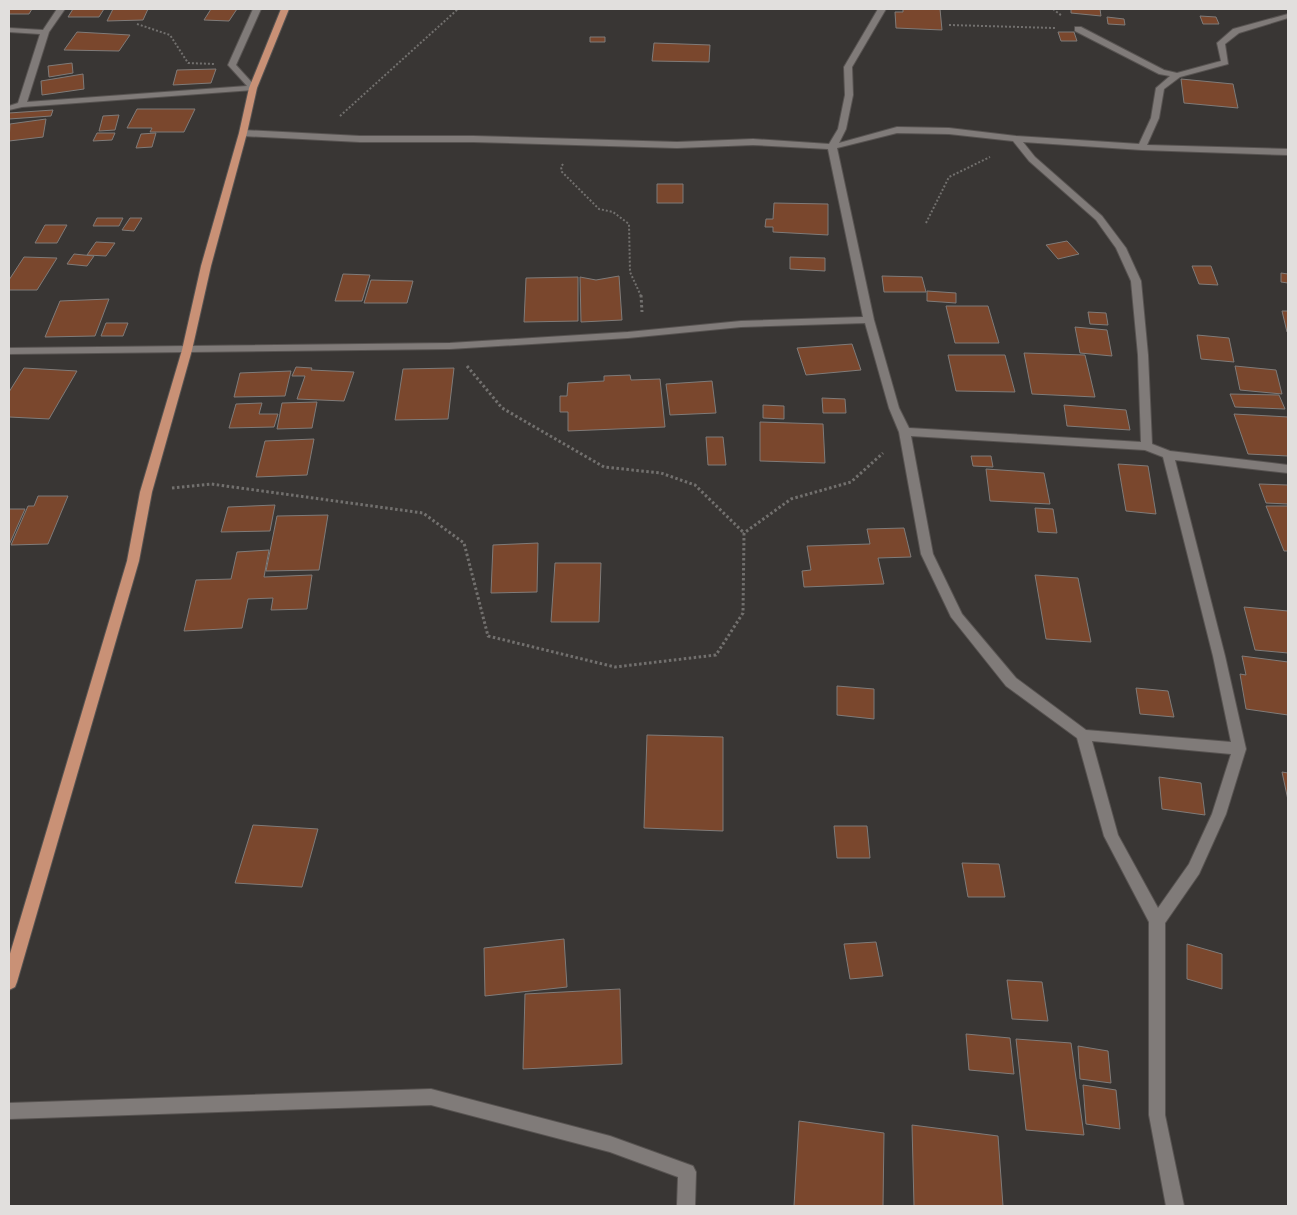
<svg xmlns="http://www.w3.org/2000/svg" width="1297" height="1215" font-family="'Fira Sans Condensed',sans-serif">
<rect width="100%" height="100%" fill="#393634"/>
<!-- building -->
<path fill="#7a472d" stroke="#7f7b79" d="M9,9H32L29,14H9Z
M73,9H104L99,17H68Z
M113,9H148L143,20L107,21Z
M211,9H237L229,21L204,20Z
M903,9H940L942,30L896,28L895,12H903Z
M1071,9H1100L1101,16L1071,13Z
M1200,16L1216,17L1219,24H1203Z
M1107,17L1124,19L1125,25L1108,24Z
M77,32L130,35L119,51L64,50Z
M1058,32H1074L1077,41H1061Z
M590,37H605V42H590Z
M654,43L710,45L709,62L652,61Z
M72,63L73,73L49,77L48,66Z
M216,69L211,83L173,85L177,70Z
M83,74L84,89L42,95L41,81Z
M1181,79L1233,84L1238,108L1184,103Z
M137,109H195L184,132H150L152,128H127Z
M53,110L51,116L9,119V113Z
M119,115L115,130L99,131L103,116Z
M46,119L43,137L9,141L10,124Z
M97,133H115L112,140L93,141Z
M156,133L152,147L136,148L141,134Z
M657,184H683V203H657Z
M774,203L828,204V235L773,232V227H765L766,219H773Z
M97,218H123L119,226H93Z
M130,218H142L134,231L122,230Z
M45,225H67L57,243H35Z
M1067,241L1079,254L1058,259L1046,245Z
M96,242L115,243L106,256L87,255Z
M74,254L94,256L87,266L67,264Z
M24,257L57,258L37,290H9V280Z
M790,257L825,258V271L790,269Z
M1192,266H1211L1218,285L1199,284Z
M1281,273L1288,274V283L1281,282Z
M343,274L370,275L362,301H335Z
M619,276L622,320L581,322L580,277L596,280Z
M882,276L922,277L926,292H884Z
M578,277V321L524,322L526,278Z
M371,280L413,281L407,303H364Z
M927,291L956,293V303L927,301Z
M109,299L95,336L45,337L60,301Z
M946,306H988L999,343H955Z
M1282,311H1288V332H1287Z
M1088,312L1106,313L1108,325L1090,324Z
M106,323H128L123,336H101Z
M1075,327L1107,330L1112,356L1080,353Z
M1197,335L1229,338L1234,362L1201,359Z
M852,344L861,370L806,375L797,348Z
M1024,353L1085,355L1095,397L1032,394Z
M948,355H1005L1015,392L956,391Z
M1235,366L1276,370L1282,394L1240,390Z
M296,367L312,368L311,370L354,372L344,401L297,399L305,376H292Z
M24,368L77,371L49,419L9,417V392Z
M454,368L448,419L395,420L403,369Z
M291,371L285,396L234,397L240,373Z
M630,375L631,380L660,379L665,427L568,431V412H560V396H567L568,383L604,381V376Z
M712,381L716,413L670,415L666,384Z
M1230,394L1279,395L1285,409L1235,407Z
M822,398L845,399L846,413H823Z
M317,402L312,428L277,429L282,403Z
M262,403L259,414H278L274,427L229,428L236,404Z
M763,405L784,406V419L763,418Z
M1064,405L1126,410L1130,430L1067,426Z
M1234,414L1288,417V456L1248,454Z
M760,422L823,424L825,463L760,461Z
M706,437H723L726,465H708Z
M314,439L307,475L256,477L265,441Z
M971,456H991L993,467L973,466Z
M1118,464L1148,466L1156,514L1126,511Z
M986,469L1044,473L1050,504L990,501Z
M1259,484L1288,485V504L1266,503Z
M38,496H68L48,544L11,545L28,506H34Z
M275,505L270,531L221,532L228,507Z
M1266,506H1288V551H1284Z
M1035,508L1053,509L1057,533L1038,532Z
M9,509H25L9,545Z
M328,515L319,570L266,571L277,516Z
M904,528L911,557L878,558L884,584L804,587L802,571L811,570L807,546L870,544L867,529Z
M538,543L537,592L491,593L493,545Z
M269,550L264,577L312,575L307,609L271,610L273,598L248,599L242,628L184,631L196,580L231,579L237,552Z
M555,563H601L599,622H551Z
M1035,575L1078,578L1091,642L1046,639Z
M1244,607L1288,611V653L1255,650Z
M1242,656L1288,662V715L1246,709L1240,674L1246,675Z
M837,686L874,689V719L837,715Z
M1136,688L1168,691L1174,717L1140,714Z
M647,735L723,737V831L644,828Z
M1282,772L1288,773V800Z
M1159,777L1201,783L1205,815L1162,809Z
M253,825L318,829L302,887L235,883Z
M834,826H867L870,858H837Z
M962,863L999,864L1005,897H968Z
M564,939L567,987L485,996L484,948Z
M876,942L883,976L850,979L844,944Z
M1187,944L1222,954V989L1187,979Z
M1007,980L1042,982L1048,1021L1012,1019Z
M620,989L622,1064L523,1069L525,994Z
M966,1034L1010,1038L1014,1074L969,1070Z
M1016,1039L1071,1043L1084,1135L1026,1130Z
M1078,1046L1108,1051L1111,1083L1080,1079Z
M1083,1085L1116,1090L1120,1129L1086,1124Z
M799,1121L884,1133L883,1206H794Z
M912,1125L998,1136L1003,1206H914Z"/>
<g fill="none" stroke-linecap="round" stroke-linejoin="round">
<!-- minor casing -->
<g stroke="#575351" stroke-width="2">
<path id="minor" d="M57,9H65L49,32L27,102L247,86L228,65L253,9H261L236,65L257,88L253,90L22,107L9,110V106L18,103L40,34L9,32V28L43,30Z
M878,9H886L852,67L853,95L846,129L839,143L897,127L949,128L1016,136L1139,144L1151,118L1156,88L1170,76L1159,74L1075,31V27H1081L1164,70L1177,73L1221,61L1217,43L1233,29L1288,14V18L1239,33L1225,44L1228,64L1180,77L1164,89L1159,118L1147,145L1288,149V155L1142,150L1023,142L1035,157L1102,216L1126,248L1141,281L1148,355L1152,444L1170,451L1288,465V473L1175,460L1225,656L1246,749L1226,814L1199,874L1165,923V1115L1184,1206H1166L1149,1115V922L1104,836L1077,738L1006,686L951,617L921,554L899,432L889,408L865,323L741,327L628,338L450,349L9,354V348L450,343L628,332L741,321L863,317L828,149L753,145L677,148L473,142H360L243,136L239,133L243,130L360,136H473L677,142L753,139L829,144L838,129L845,95L844,67ZM897,133L949,134L1013,141L1029,161L1096,220L1116,248L1131,281L1138,355L1141,442L909,428L899,408L874,320L837,148ZM911,436L1145,450L1163,457L1213,656L1231,742L1086,730L1016,678L962,614L933,554ZM1092,741L1231,754L1212,814L1189,864L1158,908L1118,835Z
M431,1089L610,1136L693,1166L696,1172L695,1206H677L678,1177L610,1152L431,1105L9,1119V1103Z"/>
</g>
<!-- primary casing -->
<g stroke="#575351" stroke-width="2">
<path id="primary" d="M281,9H289L257,88L247,133L211,266L192,350L152,492L139,561L17,982L15,987L9,990V957L127,561L140,492L182,350L201,266L239,133L249,88Z"/>
</g>
<!-- path-far1 -->
<path stroke="#72706e" stroke-width="2" stroke-dasharray="2 2" stroke-linecap="butt" d="M1053,9L1062,16
M137,24L170,35L188,63L214,64
M949,25L1055,28
M340,116L458,9
M563,164L561,167L562,172L599,209L613,212L629,224L630,272L641,296
M926,223L949,177L990,157"/>
<!-- path -->
<path stroke="#72706e" stroke-width="3" stroke-dasharray="2.5 2.5" stroke-linecap="butt" d="M641,295L642,312
M467,366L502,408L604,467L661,473L695,485L744,533
M172,488L211,484L423,513L464,543L488,636L615,667L716,655L743,613L744,533L791,499L851,482L883,453"/>
<!-- minor -->
<use href="#minor" fill="#807b79" fill-rule="evenodd"/>
<!-- primary -->
<use href="#primary" fill="#c99176" fill-rule="evenodd"/>
</g>
<!-- border -->
<rect width="1297" height="1215" fill="none" stroke="#e1dfdd" stroke-width="20"/>
</svg>
